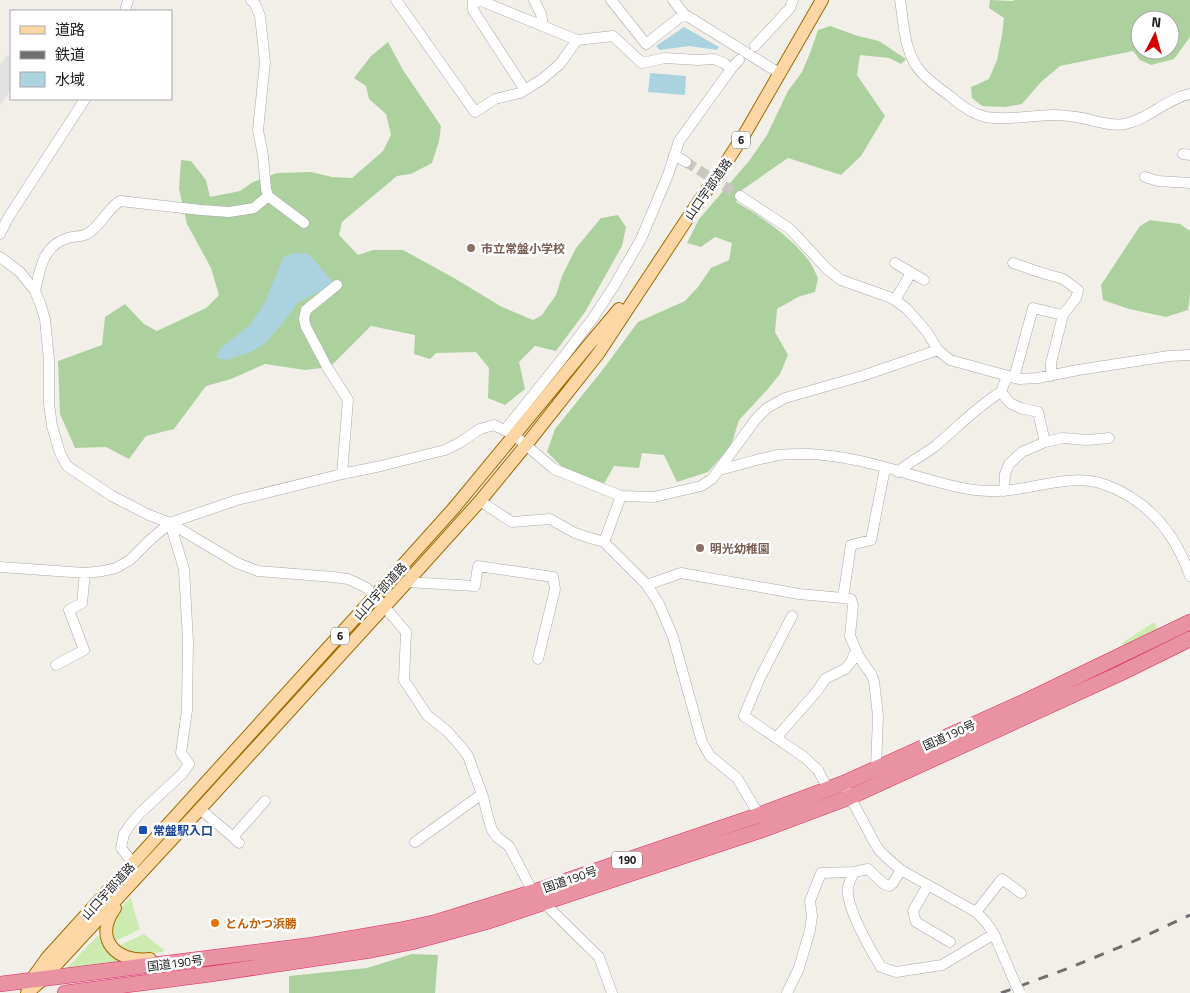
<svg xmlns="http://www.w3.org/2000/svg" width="1190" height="993" font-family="'Titillium Web','Noto Sans JP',sans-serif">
<rect width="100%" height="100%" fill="#f2efe9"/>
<!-- grass -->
<path fill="#cdebb0" d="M1154,622L1158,630L1124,646L1122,643Z
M131,897L135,914L140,929L116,941L118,946L144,934L164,950L163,952L136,955L116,945L112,936L114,918L118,911Z
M97,936L102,939L121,961V963L66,969Z"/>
<!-- forest -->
<path fill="#add19e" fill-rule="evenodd" d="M990,0L1013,1L1014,0H1190V37L1174,59L1151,65L1140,60L1133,51L1060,66L1041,82L1022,104L1005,107L982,106L972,98L971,87L989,79L997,60L1002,35L1004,18L989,8ZM1140,20H1170V50H1140Z
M830,26L858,36L879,41L906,59L901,64L889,58L860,55L857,75L885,116L861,156L841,175L788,158L742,190L736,202C763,218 790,236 809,261C813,266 815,272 818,278L815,292L798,297L777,309L775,332L788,355L780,374L767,390L739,420L731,446L708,472L677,482L664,455L642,453L639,468L614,466L604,484L563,468L547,452L555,429L601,372L638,322L685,301L698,287L711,268L729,260L732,243L715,237L701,247L687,243L699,219L749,161L767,135L788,91L802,72L810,53L818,30Z
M388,42L403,70L441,126L439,141L432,163L411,174L397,176L342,222L339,235L358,255L373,250H403L454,278L502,307L533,320L542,315L556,295L562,276L576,248L601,218L618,215L626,227L622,246L585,312L556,351L535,346L519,362L525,389L505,405L488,398L489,368L476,352L436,353L430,359L414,354L415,335L371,326L330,367L305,370L265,364L231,379L206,386L174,429L146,436L129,459L106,447L75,448L60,414L58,361L102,345L105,317L125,304L144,324L157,331L206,308L219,295L211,268L187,224L179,189L181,160L191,161L206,180L210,197L240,191L253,182L277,173L311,172L332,177L352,178L383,151L391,135L386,114L369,99L366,86L354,78L371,56Z
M1150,220L1180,224L1190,231V294L1188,310L1166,317L1129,309L1103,300L1101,285L1140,226Z
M412,954L438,955L435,993H289V976L367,968Z"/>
<!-- parking -->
<path fill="#e2e2e2" d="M7,55L11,57V89L0,106V65Z"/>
<!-- water -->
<path fill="#aad3df" d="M684,27L719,47L717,50L689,46L660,50L656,46Z
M650,73L686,76L685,95L648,92Z
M296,253L309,254L332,281L331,287L314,294L297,303L283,323L265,343L251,352L227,360L216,358L220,349L250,325L264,304L284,256Z"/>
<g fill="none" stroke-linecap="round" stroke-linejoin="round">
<!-- minor-tunnel -->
<path stroke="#c8c6c1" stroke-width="10" stroke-dasharray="10 5" stroke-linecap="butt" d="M686,162L740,196"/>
<!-- minor casing -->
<g stroke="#a9a9a9" stroke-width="11">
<path id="minor" d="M251,0L255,4L260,16L265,62L258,130L263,156L266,189L268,196L304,223
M396,0L475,112L495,99L520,93L541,80L560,64L577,40L479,0
M473,0V10L525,90
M534,0L541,14L543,25
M611,0L646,44L684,14
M673,0L684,14L779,73
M900,0C904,24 904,53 921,72C929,81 940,89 950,96C960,105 972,114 986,117C1008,121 1031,115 1054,115C1061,115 1069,116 1076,117C1092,119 1109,127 1125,124C1149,119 1166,99 1190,94
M125,11L128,0
M577,40L613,36L642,63L665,58L698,60L714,59L724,63L731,69
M755,46L790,8L793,0
M1183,154L1190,155
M674,155L686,162
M1145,177L1158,181L1190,183
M740,196L790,229L827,269L841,280L889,297L895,300L907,309L927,332L938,350L950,360L1019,379L1038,378L1078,370L1169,356L1190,355
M0,234L8,218L85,99
M0,257L20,272L35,291L40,303L45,319L49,360V404L52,426L60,453L67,466L112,496L149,515L170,523L237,563L258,571L333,577L348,579L361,585L368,589L384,606L406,632L404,680L427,715L448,732L462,748L468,756L483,797L488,817L492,830L497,837L509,846L533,892L599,957L612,993
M895,263L924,280
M1013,263L1036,271L1063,279L1078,290L1076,298L1063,315L1051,363V376
M337,285L306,310L304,319L306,327L327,367L348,400L342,474
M35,291C40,269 43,245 68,238C74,236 81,237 87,234C101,226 107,209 120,201L201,210L229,212L254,208L268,196
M895,300L911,273
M1007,376L1001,392L1010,403L1020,408L1038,412L1045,442
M1014,378L1033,308L1063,315
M505,430L562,359L593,318L614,286L641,239L668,175L679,141L731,69L739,60
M719,470C739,465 758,459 778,455C787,454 799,454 808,454C851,455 893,470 934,481C953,486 971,491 990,491C1029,493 1068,471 1106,485C1149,501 1175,533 1190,576
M898,472C909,462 922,456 934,447C956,429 976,407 1001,392
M1004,491L1005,474L1009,464L1022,452L1045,442L1063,438L1087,440L1109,438
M621,496L604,542L647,585L659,604L673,637L702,742L710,756L737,778L759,815
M480,501L512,522L550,519L575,533L587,537L604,542
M0,567L85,573L103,571L116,568L130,560L150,540L170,523L187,517L237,500L342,474L381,466L445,450L459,443L480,429L494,425L514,435L554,469L621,496L654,497L701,486L712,479L756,419L767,408L785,398L862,376L938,350
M407,582L475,586L478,566L553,577L555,589L538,659
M647,585L681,573L799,594L843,598L851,545L871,540L885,468
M843,598L851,599L853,605L850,636L859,657L871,674L874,681L878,716L876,768
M792,616L760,678L744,716L804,757L818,770L828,789
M56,665L84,650L69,610L82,603L85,573
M776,738L818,690L825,679L845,669L851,662L856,650
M847,791L873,840L879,850L887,858L901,870L976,912L986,922L994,934L1015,983
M200,809L233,837L239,843
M233,837L265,801
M415,842L482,794
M133,863L121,848L124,834L130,825L140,813L183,773L189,764L181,753L187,710L188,641L184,569L170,523
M901,870L893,883L889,886L884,884L868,869L854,872C852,877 849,882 848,887C845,906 871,951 881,967L896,972L942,965L994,934
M928,885L913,911L916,922L950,942
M976,912L1002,879L1021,893
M787,993L799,968L810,930L812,916L810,901L821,873L854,872"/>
</g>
<!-- major casing -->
<g stroke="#a06b00" stroke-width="14">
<path id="major" d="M115,908C93,939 116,963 150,959
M27,986L47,958L375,596L454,508L592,341L619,309
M27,993L42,980L200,809L407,582L480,501L526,445L598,354L693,210L722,169L747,130L822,0"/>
</g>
<!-- highway casing -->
<g stroke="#dc2a67" stroke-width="16">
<path id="highway" d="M0,984L313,945L400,930L437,922L533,892L668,846L759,815L844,783L1028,700L1190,622
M65,993L211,974L372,950L412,942L489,921L759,831L850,797L1121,673L1190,639"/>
</g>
<!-- minor -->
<use href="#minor" stroke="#fff" stroke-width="10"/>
<!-- major -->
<use href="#major" stroke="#fcd6a4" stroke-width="12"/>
<!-- highway -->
<use href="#highway" stroke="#e892a2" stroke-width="15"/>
<!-- rail -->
<path stroke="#707070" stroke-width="3" stroke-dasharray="10 10" stroke-linecap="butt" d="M1001,993L1069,968L1132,942L1190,915"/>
<!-- minor-bridge casing -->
<g stroke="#a9a9a9" stroke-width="11" stroke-linecap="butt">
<path id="minor-bridge" d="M1015,983L1020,993"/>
</g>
<!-- minor-bridge -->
<use href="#minor-bridge" stroke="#fff" stroke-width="10"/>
</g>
<!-- markers -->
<g fill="#8d6e63" stroke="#fff" stroke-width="2">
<circle cx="471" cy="248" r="5"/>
<circle cx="700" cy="548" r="5"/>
</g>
<rect fill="#1a4fb4" stroke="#fff" stroke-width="2" x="138" y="825" width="10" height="10" rx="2.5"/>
<circle fill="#e8710a" stroke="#fff" stroke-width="2" cx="215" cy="923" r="5"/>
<g text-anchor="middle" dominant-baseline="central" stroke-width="5" stroke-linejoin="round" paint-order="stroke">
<!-- shield labels -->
<g fill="#fff" stroke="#646464" stroke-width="1">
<rect x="732" y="131.5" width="18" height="17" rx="4"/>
<rect x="331" y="627.5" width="18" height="17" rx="4"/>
<rect x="612" y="851.5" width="30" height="17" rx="4"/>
</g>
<g font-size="11" font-weight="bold" fill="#222">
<text x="741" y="140">6</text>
<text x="340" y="636">6</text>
<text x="627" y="860">190</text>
</g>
<!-- street labels -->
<g font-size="12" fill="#222" stroke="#fff">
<text transform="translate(708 189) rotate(-55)">山口宇部道路</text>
<text transform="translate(380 591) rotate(-48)">山口宇部道路</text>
<text transform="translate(949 735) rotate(-24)">国道190号</text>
<text transform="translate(570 879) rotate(-19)">国道190号</text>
<text transform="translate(108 891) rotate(-48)">山口宇部道路</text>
<text transform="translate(175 963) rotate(-7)">国道190号</text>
</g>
<!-- education labels -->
<g font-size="12" font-weight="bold" fill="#785e54" stroke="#fff" text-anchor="start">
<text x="481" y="248">市立常盤小学校</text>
<text x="710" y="548">明光幼稚園</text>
</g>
<!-- transit labels -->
<g font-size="12" font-weight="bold" fill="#164399" stroke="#fff" text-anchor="start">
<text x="153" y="830">常盤駅入口</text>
</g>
<!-- food labels -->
<g font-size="12" font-weight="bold" fill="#c56008" stroke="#fff" text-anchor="start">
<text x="225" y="923">とんかつ浜勝</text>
</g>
</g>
<!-- legend -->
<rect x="10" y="10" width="162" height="90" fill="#ffffff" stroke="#a7a7a7"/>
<rect x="20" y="26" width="25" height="8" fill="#fcd6a4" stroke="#a7a7a7"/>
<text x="55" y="35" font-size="15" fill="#222222">道路</text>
<rect x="20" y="51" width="25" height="8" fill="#707070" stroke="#a7a7a7"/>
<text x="55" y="60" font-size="15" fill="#222222">鉄道</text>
<rect x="20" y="72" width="25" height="15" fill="#aad3df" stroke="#a7a7a7"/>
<text x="55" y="85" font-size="15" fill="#222222">水域</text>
<!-- north arrow -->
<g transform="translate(1155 35) rotate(6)"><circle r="24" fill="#ffffff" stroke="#a7a7a7"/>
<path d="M0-4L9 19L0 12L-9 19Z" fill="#d40000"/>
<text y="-8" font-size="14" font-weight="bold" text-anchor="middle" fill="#222222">N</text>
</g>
</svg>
